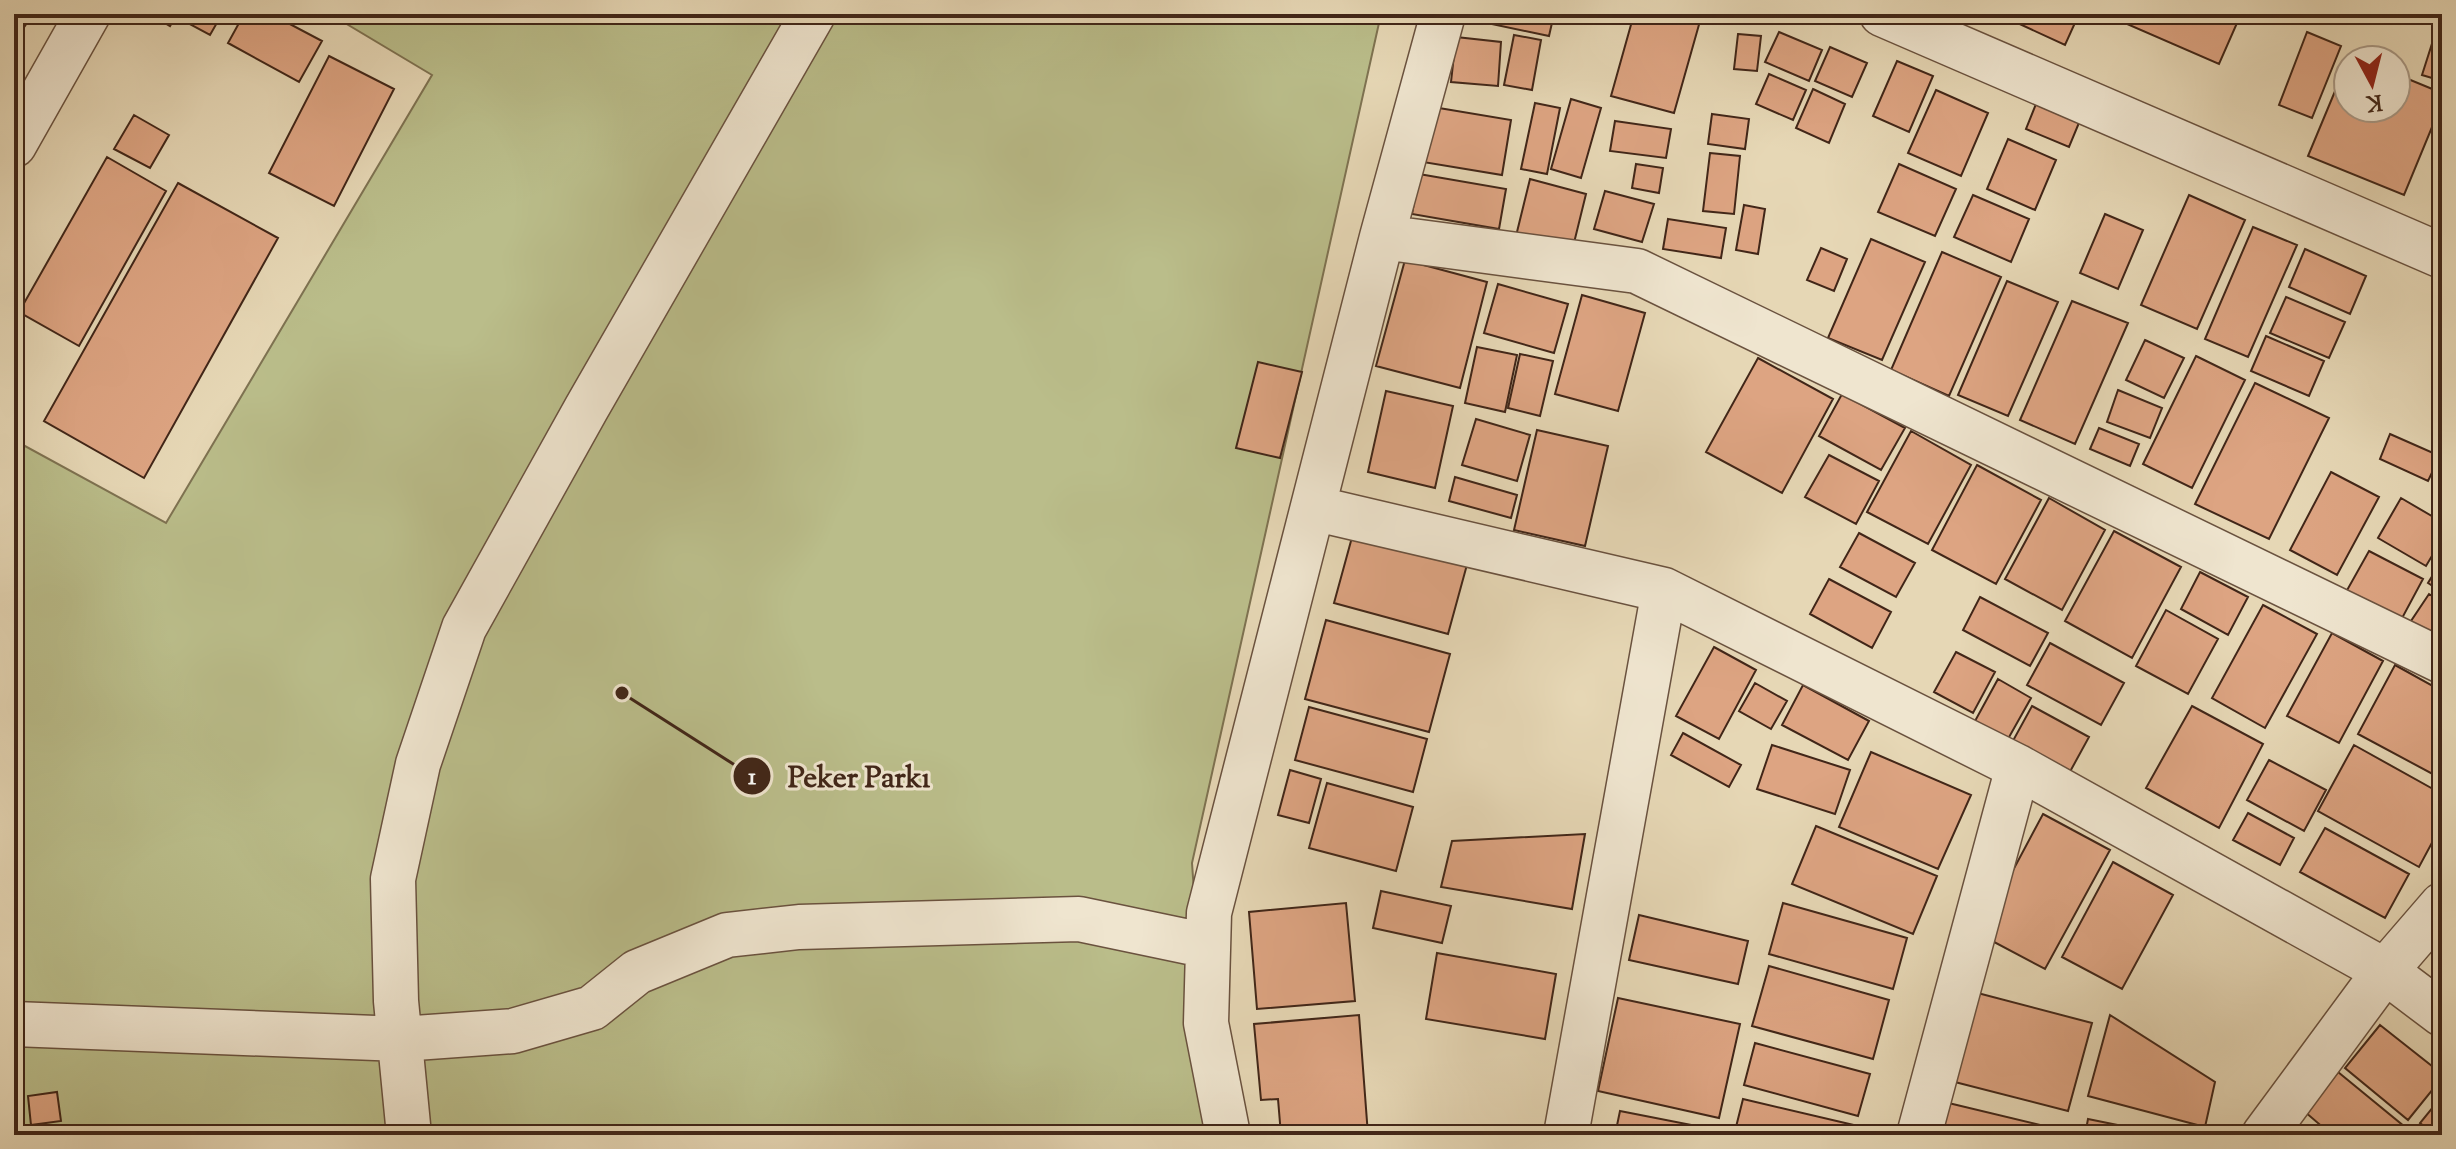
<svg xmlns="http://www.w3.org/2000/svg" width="2456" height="1149" font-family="'Sorts Mill Goudy',serif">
<rect width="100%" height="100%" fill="#e6d7b5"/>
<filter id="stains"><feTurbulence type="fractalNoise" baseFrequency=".0025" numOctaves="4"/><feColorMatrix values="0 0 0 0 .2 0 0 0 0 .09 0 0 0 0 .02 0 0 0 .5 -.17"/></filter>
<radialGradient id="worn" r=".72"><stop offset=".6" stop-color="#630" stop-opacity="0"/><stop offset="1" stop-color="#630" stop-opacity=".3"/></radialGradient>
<!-- green -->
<path fill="#babd8a" stroke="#7e7251" stroke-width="2" d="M330,14H1381L1192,863L1211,1135H14V440L166,523L432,75Z"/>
<!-- building -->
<path fill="#dda482" stroke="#412618" stroke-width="2" d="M14,14H33L14,42Z
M150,14H177L170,26Z
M186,14H222L210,35L182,20Z
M244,14H271L322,41L299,82L228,43Z
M1469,14H1554L1549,36L1468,19Z
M1634,14H1702L1674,113L1611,96Z
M1998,14H2079L2065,45Z
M2131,14H2241L2219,64L2127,24Z
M2437,28L2442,29V81L2422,75Z
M1779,32L1822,50L1809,81L1765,62Z
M2307,32L2341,46L2312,118L2279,105Z
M1738,34L1761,36L1757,71L1734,69Z
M1514,35L1541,40L1532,90L1504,85Z
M1456,37L1501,42L1498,86L1451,82Z
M1830,47L1867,63L1852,97L1815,81Z
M329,56L394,89L334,206L269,173Z
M2348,60V108H2396V74L2442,93V103L2404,195L2308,156Z
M1897,61L1933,76L1909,132L1873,116Z
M1769,74L1806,90L1793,120L1756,104Z
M1813,89L1845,104L1829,143L1796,128Z
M1936,90L1988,113L1961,176L1908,153Z
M1571,99L1601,108L1581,178L1551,169Z
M2038,99L2081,118L2069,147L2026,129Z
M1535,103L1560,108L1547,174L1521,169Z
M1433,107L1511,120L1502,175L1423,162Z
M1712,114L1749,119L1745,149L1708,144Z
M134,115L169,135L150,168L114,149Z
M1615,121L1671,129L1666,158L1610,151Z
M2008,139L2056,160L2035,210L1987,189Z
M1710,153L1740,156L1734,214L1703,211Z
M107,157L166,191L79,346L19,312Z
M1636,164L1663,168L1659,193L1632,188Z
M1899,164L1956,189L1935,236L1878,212Z
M1419,174L1506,189L1499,229L1412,214Z
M1530,179L1586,194L1572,251L1516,236Z
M178,183L278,238L144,478L44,421Z
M1605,191L1654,204L1642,242L1594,229Z
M1973,195L2029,219L2011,262L1954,237Z
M2189,195L2245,220L2197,329L2141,305Z
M1744,205L1765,209L1758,254L1736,250Z
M2105,214L2143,230L2118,289L2080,273Z
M1668,219L1726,228L1721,258L1663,249Z
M2253,227L2297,245L2248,357L2205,339Z
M1871,239L1925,262L1882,360L1828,338Z
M1821,248L1847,259L1834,291L1807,280Z
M2305,249L2366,276L2350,314L2289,287Z
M1942,252L2001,277L1949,396L1891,370Z
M1405,260L1487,282L1460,388L1376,366Z
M2007,281L2058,302L2008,416L1958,395Z
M1498,284L1568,304L1554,353L1484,333Z
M1582,295L1645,313L1618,411L1555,394Z
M2286,297L2345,322L2329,358L2270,333Z
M2072,301L2128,323L2075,444L2020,420Z
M2266,336L2324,361L2309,396L2251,371Z
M2145,340L2184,358L2164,398L2126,380Z
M1477,347L1517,355L1505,412L1465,403Z
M1520,354L1553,361L1540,416L1508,408Z
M2196,356L2245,380L2192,488L2143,464Z
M1758,358L1833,399L1782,493L1706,452Z
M1258,362L1302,372L1280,458L1236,448Z
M2255,383L2329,418L2269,539L2195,504Z
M2118,390L2162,408L2150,438L2107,422Z
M1386,391L1453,406L1435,488L1368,472Z
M1842,394L1905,428L1881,470L1819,436Z
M1476,419L1530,435L1517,481L1462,465Z
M2099,428L2139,444L2130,466L2090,449Z
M1537,430L1608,446L1585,546L1514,530Z
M1911,431L1971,465L1928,544L1867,512Z
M2390,434L2440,456L2428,481L2380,459Z
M1829,455L1879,481L1856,524L1805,497Z
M1977,465L2041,500L1996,584L1932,550Z
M2331,472L2379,497L2337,575L2290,550Z
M1455,477L1517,495L1511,518L1449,501Z
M2049,498L2105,530L2062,610L2005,579Z
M2401,498L2442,522V539L2426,566L2378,538Z
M1354,530L1468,561L1448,634L1334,603Z
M2114,531L2181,567L2132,658L2065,621Z
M1859,533L1915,563L1896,597L1840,567Z
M2369,551L2423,579L2400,622L2346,592Z
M2442,560V592L2428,583Z
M2200,572L2248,597L2228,635L2181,609Z
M1829,579L1891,612L1872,648L1810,614Z
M2429,594L2442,602V645L2409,624Z
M1980,597L2048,633L2030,666L1963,630Z
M2263,605L2317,634L2265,728L2212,698Z
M2166,610L2218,639L2188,694L2136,666Z
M1326,620L1450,654L1429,732L1305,699Z
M2332,633L2383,661L2339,743L2287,716Z
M2050,643L2124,683L2101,725L2027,685Z
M1714,647L1756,670L1719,739L1676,716Z
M1956,652L1995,672L1973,713L1934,692Z
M2395,665L2442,691V779L2358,734Z
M1998,679L2031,698L2008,739L1975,721Z
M1755,683L1787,701L1771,729L1739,711Z
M1803,685L1869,721L1848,760L1782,725Z
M2032,706L2089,737L2066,779L2009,748Z
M2192,706L2263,744L2219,828L2146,788Z
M1309,707L1427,739L1413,792L1295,760Z
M1683,733L1741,765L1729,787L1671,755Z
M1772,745L1850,770L1835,814L1757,789Z
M2354,745L2442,794V824L2419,867L2318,811Z
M1871,752L1971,795L1938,869L1839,827Z
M2269,760L2326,790L2304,831L2247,800Z
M1290,770L1321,779L1309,823L1278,815Z
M1327,783L1413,807L1396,871L1309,848Z
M2248,813L2294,838L2280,865L2233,840Z
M2043,814L2110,850L2045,969L1979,934Z
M1816,826L1937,876L1913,934L1792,884Z
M2325,828L2409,874L2385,918L2300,872Z
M1585,834L1572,909L1441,887L1452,841Z
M2113,862L2173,895L2122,989L2062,957Z
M1381,891L1451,906L1442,943L1373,928Z
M1346,903L1355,1001L1257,1009L1249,912Z
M1783,903L1907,938L1893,989L1769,954Z
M1639,915L1748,941L1738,984L1629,960Z
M1437,953L1556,974L1545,1039L1426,1019Z
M1769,966L1889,1000L1873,1059L1752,1026Z
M1970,991L2092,1023L2068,1111L1947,1080Z
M1618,998L1740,1024L1719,1118L1598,1091Z
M1359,1015L1368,1135H1281L1278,1099L1261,1100L1254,1024Z
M2110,1015L2215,1082L2205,1127L2088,1096Z
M2380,1025L2442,1074V1078L2408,1120L2345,1068Z
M1755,1043L1870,1074L1858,1116L1744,1085Z
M2338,1072L2405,1127L2399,1135H2332L2305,1112Z
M57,1092L61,1121L31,1125L28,1096Z
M2442,1096V1135H2435L2420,1123Z
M1743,1099L1858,1126L1855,1135H1734Z
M1936,1100L2069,1132L2068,1135H1927Z
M1620,1111L1717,1130L1716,1135H1615Z
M2088,1119L2167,1135H2085Z
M1397,1128L1441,1135H1396Z"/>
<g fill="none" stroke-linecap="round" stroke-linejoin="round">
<!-- street casing -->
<g stroke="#6a523f" stroke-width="47">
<path id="street" d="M1882,14L2442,256
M14,145L88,14
M1382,237L1637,271L2442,661
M1313,508L1664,590L2018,767L2385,971L2442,1014
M14,1024L401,1039L513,1031L592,1008L637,972L727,935L799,927L1079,919L1208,946
M409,1135L396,1001L393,879L418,764L464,628L586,409L813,14
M1228,1135L1206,1023L1209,913L1382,237L1443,14
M1566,1135L1664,590
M1919,1135L2018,767
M2264,1135L2385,971L2442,905"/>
</g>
<!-- street -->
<use href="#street" stroke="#efe5cf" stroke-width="44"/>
</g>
<!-- callouts -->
<path fill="none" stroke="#412618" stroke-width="3" d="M622 693L752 776"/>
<g fill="#412618" stroke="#efe5cf" stroke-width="3">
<circle cx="622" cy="693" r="8"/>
<circle cx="752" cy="776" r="20"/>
</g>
<g font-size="24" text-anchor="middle" font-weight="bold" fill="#fff">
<text x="752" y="784">1</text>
</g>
<g font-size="30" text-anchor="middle" font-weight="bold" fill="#412618" stroke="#efe5cf" stroke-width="6" stroke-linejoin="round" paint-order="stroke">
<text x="859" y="787">Peker Parkı</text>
</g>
<!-- margin -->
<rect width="2456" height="1149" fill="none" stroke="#e6d7b5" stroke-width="48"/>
<rect x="16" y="16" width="2424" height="1117" fill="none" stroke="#412618" stroke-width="4"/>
<rect x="24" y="24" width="2408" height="1101" fill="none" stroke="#412618" stroke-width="2"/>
<!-- north arrow -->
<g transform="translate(2372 84) rotate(173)"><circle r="38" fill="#efe5cf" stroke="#a99986" stroke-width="2"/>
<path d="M0-6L14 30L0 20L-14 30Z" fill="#8f2418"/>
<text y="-12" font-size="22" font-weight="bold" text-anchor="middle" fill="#412618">K</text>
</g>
<rect width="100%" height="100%" filter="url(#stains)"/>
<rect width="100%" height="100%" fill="url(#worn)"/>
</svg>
